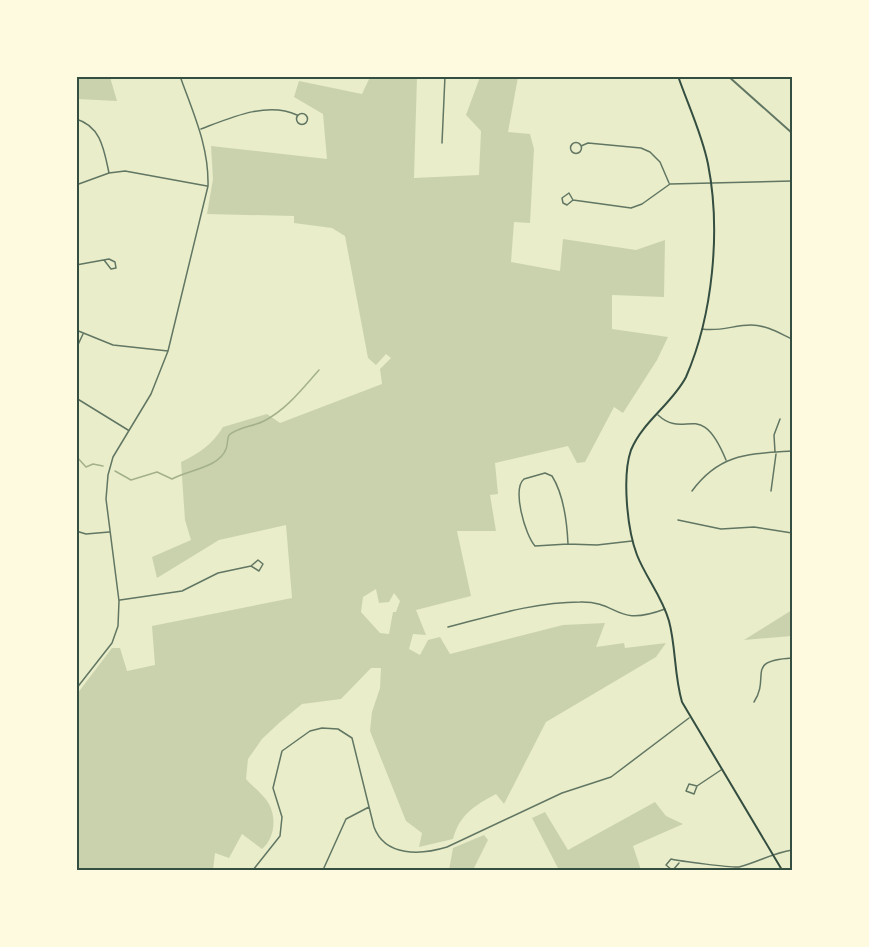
<svg xmlns="http://www.w3.org/2000/svg" width="869" height="947" font-family="Arial,sans-serif">
<rect width="100%" height="100%" fill="#e9edc9"/>
<!-- green -->
<path fill="#cad2ad" fill-rule="evenodd" d="M76,77H110L117,101L77,99Z
M370,77H417L414,178L479,175L481,131L466,115L480,77H518L508,132L530,134L534,149L530,223L514,222L511,262L560,271L563,239L636,250L665,240L664,297L612,295V329L668,337L657,360L623,413L614,407L585,462L577,463L568,446L495,463L498,494L490,495L496,531H457L471,596L416,610L426,635L413,634L409,649L420,655L428,640L440,637L450,654L563,625L605,623L596,647L624,643L625,648L666,643L656,657L546,722L504,804L496,794C474,806 460,814 453,839L419,847L422,833L406,821L370,731L372,712L380,688L381,668H371L341,699L302,704L279,723L262,739L248,759L246,779C253,787 264,795 269,804C277,819 274,839 262,849L242,834L229,858L215,853L213,870H77V694L112,648H120L127,671L155,665L152,626L292,598L286,525L219,540L157,578L152,557L191,540L185,520L181,462C198,454 213,444 223,427L267,414L280,423L382,384L380,369L391,358L386,354L376,365L368,358L345,236L332,228L294,223V216L207,214L213,179L211,146L327,159L323,114L294,97L299,81L362,94ZM376,589L379,603L389,602L394,593L400,601L396,612H393L389,634L380,633L361,612L363,597Z
M792,610V636L744,640Z
M655,802L666,816L683,824L633,846L641,870H559L532,818L545,812L568,850Z
M484,835L488,840L473,870H449L453,848Z"/>
<g fill="none" stroke-linecap="round" stroke-linejoin="round">
<!-- stream -->
<path stroke="#a3b18a" stroke-width="1.5" d="M76,456L86,467L93,464L103,466
M115,471L131,480L157,472L172,479C187,470 219,468 226,449C228,444 227,439 229,435C240,426 252,427 264,421C287,409 302,389 319,370"/>
<!-- minor -->
<path stroke="#617663" stroke-width="1.5" d="M296.5 119a5.5 5.5 0 1 1 11 0a5.5 5.5 0 1 1-11 0Z
M76,119C101,126 104,150 109,173
M201,129C230,118 267,101 297,115
M570.5 148a5.5 5.5 0 1 1 11 0a5.5 5.5 0 1 1-11 0Z
M442,143L445,76
M581,146L588,143L641,148L650,152L660,162L669,183
M76,185L109,173L125,171L207,186
M573,200L569,193L562,198L563,203L567,205L573,200L631,208L642,204L670,184L792,181
M76,265L109,259L115,262L116,268L111,269L104,260
M702,329C720,332 734,325 751,325C766,325 779,333 792,339
M76,330L113,345L168,351
M76,349L83,334
M76,398L128,430
M658,415C686,441 700,397 726,460
M775,452L774,435L780,419
M545,473L552,476C564,495 567,522 568,544L535,546C525,535 512,489 524,479Z
M692,491C720,453 749,454 792,451
M771,491L776,454
M678,520L721,529L754,527L792,533
M76,531L86,534L109,532
M568,544L597,545L632,541
M120,600L182,591L218,573L251,566L258,560L263,564L259,571L251,566
M448,627C491,616 535,602 580,602C620,601 614,628 665,609
M76,689L112,643L118,626L119,601L106,499L108,475L113,457L151,394L168,351L208,186C209,146 193,113 180,76
M754,702C771,676 744,661 792,658
M697,786L689,784L686,791L694,794L697,786L721,770
M253,870L280,836L282,817L273,788L282,751L310,731L322,728L338,729L352,738L374,827C385,857 421,855 447,847L562,793L611,777L689,718
M323,870L346,819L369,807
M672,870L666,865L671,859C679,861 733,868 739,867C758,862 773,853 792,850
M673,870L679,863"/>
<!-- tertiary -->
<path stroke="#617663" stroke-width="2" d="M728,76L792,133"/>
<!-- secondary -->
<path stroke="#344e41" stroke-width="2" d="M678,76C688,105 702,134 708,164C721,230 713,315 686,377C672,404 643,421 631,450C622,476 627,529 637,555C646,578 662,596 669,621C676,647 674,675 682,702L782,870"/>
</g>
<!-- border -->
<rect width="869" height="947" fill="none" stroke="#fefae0" stroke-width="156"/>
<rect x="78" y="78" width="713" height="791" fill="none" stroke="#344e41" stroke-width="2"/>
</svg>
